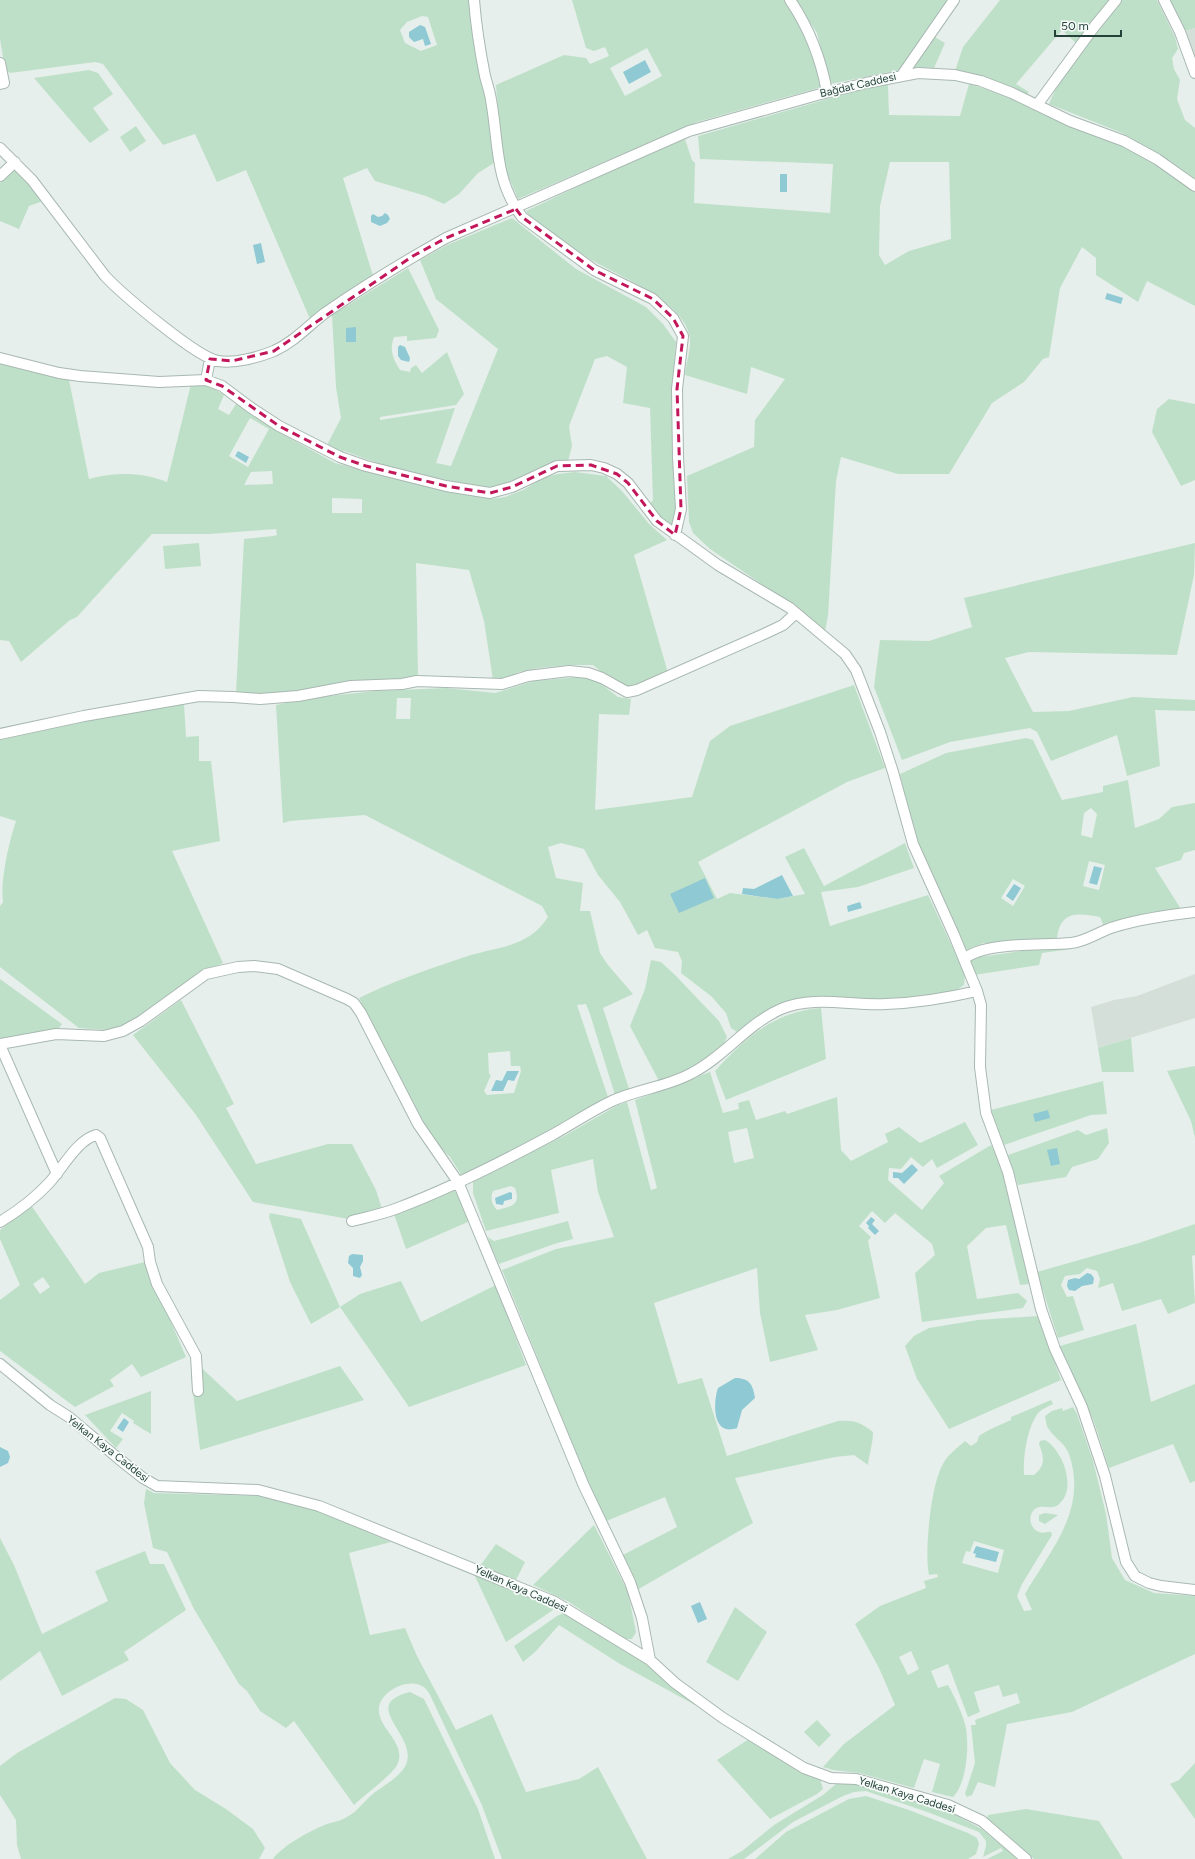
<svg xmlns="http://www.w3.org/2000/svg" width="1195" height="1859" font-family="Figtree,sans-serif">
<rect width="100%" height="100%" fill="#e6efeb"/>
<!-- built -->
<path fill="#d4dfda" d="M1195,28V56L1186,31Z
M1195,974V1018L1098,1048L1091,1007L1114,1000L1137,996Z"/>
<!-- green -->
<path fill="#bfe0c8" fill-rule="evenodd" d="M0,0H470L474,44L490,119L494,163L478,173L459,194L444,204L426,196L375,181L367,168L343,178L374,279L310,319L246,170L217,182L195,134L163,145L103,64L95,62L10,73L5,69L0,39ZM422,16L428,17L437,45L421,51L405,43L400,30L407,22Z
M572,0H784C802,26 818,55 822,87L697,122L518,199L502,161L496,85L564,55L586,58L590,64L609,56L605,47L594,51L586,48ZM647,48L662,76L625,96L610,68Z
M795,0H949L900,70L830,84L817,33Z
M1000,0H1113L1078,45L1062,30L1016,84L1029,92L1027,95C1004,84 981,73 955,71L963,47Z
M1121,0H1157L1175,37L1178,49L1172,58L1174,69L1180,80L1177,99L1185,120L1195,128V180L1122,133L1049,104C1064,67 1096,31 1121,0Z
M1170,0H1195V28L1186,31Z
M933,36L945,43L934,68L915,67L914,63Z
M89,70L98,73L113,94L93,108L109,130L90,143L34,78Z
M969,84L1001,94L1066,125L1111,139L1133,150L1195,192V306L1147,281L1138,302L1096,275V258L1082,247L1060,288L1049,357L1043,359L1024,382L992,403L949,474H898L841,457L836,481L828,616L825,631L794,606L710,549L693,533L689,522L687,476L754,447L755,420L785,379L751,367L747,394L685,375C686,364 691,349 690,338C685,300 614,275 585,256C566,244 548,230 530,217L526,211L619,167L685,139L692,160L695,163L694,203L830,213L833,164L700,159L698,136L876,85H888L889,115L960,116ZM890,162H949L951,239L909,251L885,265L879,255L880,206Z
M136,126L146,141L130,152L120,137Z
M15,168L43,201L29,206L19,229L0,221V183Z
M512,218L576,269L646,307L663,324L676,342L672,385L677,510L672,528L659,519L648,506L653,500L650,408L623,403L627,367L607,356L595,359L569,426L572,446L568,461L509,485L491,489L399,471L344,451L341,453L327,445L341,418L336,387L332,315L408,268L439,330L436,338L407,341V336L394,337C389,350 393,359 400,370L410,372L411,368L416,365L422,373L447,352L464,394L456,405L380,417V420L455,408L436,463L451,466L498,349L436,299L420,260L447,245Z
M0,363L69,380L89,479C115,472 142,472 167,482L191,384L210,386L224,395L218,409L229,415L236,404L293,440L335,463L442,490L490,499L505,497L523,490L545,477L558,474L575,472L606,476L622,491L649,524L667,540L634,555L668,673L632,688L620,687L593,665H569L539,668L519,672L503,680H493L484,621L469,570L416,563L418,676L408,679L348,681L301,691L252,695L236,693L244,539L273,536L277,535L276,529L209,534H152L77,617L70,620L21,662L9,641L0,640ZM250,418L269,429L248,467L229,456ZM272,471L273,484L244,485L251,472ZM332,498L362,499V513H332Z
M1169,399L1195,404V480L1181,486L1152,432L1157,409Z
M199,543L201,566L165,569L163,546Z
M1195,543L1194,575L1177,655L1029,652L1005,658L1033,712L1069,711L1133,697L1195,700V711L1155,710L1160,766L1127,776L1117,735L1051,761L1037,732L1030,728L950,742L902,760L874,687L880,640L929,641L972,627L964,598Z
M579,677H592L618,697L631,699L629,715L599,714L595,810L692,797L710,741L730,726L854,685L885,768L847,782L698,862L717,899L730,893L777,899L805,894L785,857L804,848L824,886L905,843L914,868L858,887L821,892L830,926L928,895L958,959L965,975L964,985L955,991L944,994L887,1000L799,1001L743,1031L737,1032L731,1028L726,1013L711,996L681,973L682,961L678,952L655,948L647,930L638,935L620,902L598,875L584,849L561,843L548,847L556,878L583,883L580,911H590L600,953L608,965L633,994L603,1008L630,1092L615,1095L590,1014L586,1004L577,1005L609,1100L462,1176L450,1157L433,1140L359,998C391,982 426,970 459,959C491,947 527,950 548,917L542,906L365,815L290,821L283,823L276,705L310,698L375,691L446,688L495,693L534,681ZM397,698H411L410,719H396ZM510,1051L511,1066H520L521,1071L514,1093L487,1095L484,1091L491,1075L489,1074L488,1053Z
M184,704L186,737L199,736V761H211L220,841L172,851L223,963L193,977L122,1028L107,1030L79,1028L0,967V906L3,902C0,883 9,841 16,821L0,816V739L84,721Z
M1026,738L1033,740L1062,800L1103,792V786L1128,780L1135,828L1159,819L1172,807L1195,803V850L1184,853L1181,860L1155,868L1181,909L1104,927L1100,917C1078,913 1060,910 1057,939L995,944L983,943L964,951L916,845L900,774L946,753ZM1091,808L1097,814L1092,838L1081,835L1084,813ZM1089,861L1105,865L1099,890L1083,886ZM1013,879L1025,886L1013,906L1001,898Z
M1071,947V949L1042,953L1039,965L974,975L969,961L973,958L1041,948Z
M651,960L661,962L676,976L719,1021L727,1037C716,1063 684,1072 659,1081L630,1026L645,989Z
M0,979L62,1024L58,1030L0,1040Z
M181,1000L234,1104L226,1108L256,1164L328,1144H352L376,1190L382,1209L349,1219L253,1202L196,1115L133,1035Z
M821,1008L826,1059L726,1100L715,1071C746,1037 774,1012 821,1008Z
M1131,1038L1134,1072H1102L1098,1048Z
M1195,1066V1138L1191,1121L1167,1071Z
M710,1072L723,1113L739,1109L738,1103L749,1100L756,1120L785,1111L787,1114L837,1097L841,1150L851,1161L888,1142L885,1134L899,1127L920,1143L965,1122L978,1145L937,1168L932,1159L923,1167L911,1157L901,1169L889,1168L888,1180L922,1210L944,1183L939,1176L991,1145L1002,1167L1029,1284L1020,1285L1006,1225L986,1228L967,1246L977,1299L1018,1293L1027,1301L1023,1308L922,1322L915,1273L935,1255L932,1244L895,1213L885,1223L872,1211L859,1226L871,1237L868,1241L880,1298L837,1310L805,1315L818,1350L770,1362L760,1313L757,1268L654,1303L678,1384L702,1378L727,1456L838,1421C855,1420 860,1422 873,1432C873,1444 869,1454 868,1465L854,1455L835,1457L735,1478L753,1523L637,1590L621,1556L677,1527L665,1497L604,1522L502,1270L556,1249L614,1237L598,1192L593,1159L551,1170L559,1213L486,1231L473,1193V1180L564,1136L618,1105L627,1102L651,1190L657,1188L635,1100ZM747,1128L754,1158L734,1163L728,1132ZM511,1186L515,1188C521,1205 512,1206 497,1210C492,1205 490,1198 493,1191Z
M1103,1081L1107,1114L1091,1115L1004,1145L991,1110Z
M1107,1128L1109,1143L1098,1159L1072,1167L1066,1177L1018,1185L1008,1155L1078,1130L1086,1135Z
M452,1189L458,1194L470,1221L406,1249L394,1214Z
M31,1205L85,1284L99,1273L145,1262L186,1357L141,1377L132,1364L110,1380L114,1386L75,1407L0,1351V1300L20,1285L0,1239V1230ZM43,1277L50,1287L40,1294L33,1284Z
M270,1213L301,1219L340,1307L360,1294L401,1281L421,1322L496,1285L526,1365L409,1407L340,1307L311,1324L290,1282L269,1217Z
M568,1221L573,1239L554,1244L499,1264L490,1245L488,1237L494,1241Z
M1195,1224V1255L1192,1256L1195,1303L1168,1314L1161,1299L1122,1311L1113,1283L1098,1288L1100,1279L1097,1271L1087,1268L1080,1274L1065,1276L1061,1285L1067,1297L1073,1296L1084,1330L1058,1338L1037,1272L1139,1243Z
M1038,1316L1061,1380L949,1429L917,1379L905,1346L914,1336L929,1328L978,1320Z
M1136,1324L1151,1402L1195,1384V1481L1190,1483L1173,1444L1109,1468L1094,1422L1060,1346Z
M193,1360L237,1401L340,1366L364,1400L200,1450L191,1377Z
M151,1391V1434L133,1423L134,1421L122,1413L110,1431L123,1439L116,1448L85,1415Z
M1051,1400L1053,1404C1049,1406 1042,1409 1039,1412C1027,1426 1023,1458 1024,1475H1034C1046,1465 1044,1457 1039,1444L1040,1441L1045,1440C1063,1450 1078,1490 1058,1505C1052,1510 1042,1504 1035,1509C1027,1515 1030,1529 1039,1532C1043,1534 1047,1531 1051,1532L1052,1535L1022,1584L1017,1596L1024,1611L1032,1610L1025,1594C1051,1549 1088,1510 1069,1454C1065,1443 1054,1438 1048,1428C1046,1425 1046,1420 1045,1416L1052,1411L1062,1408L1063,1411L1073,1407L1077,1414L1093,1461L1106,1514L1112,1558L1125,1580L1154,1593L1195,1596V1654L1072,1712L1007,1724L995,1787L978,1782L972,1795L967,1797L965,1794L975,1763L971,1725H976L975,1720L1020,1703L1017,1693L1003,1697L999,1685L974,1692L980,1712L968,1717L948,1664L931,1671L938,1688L948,1685C954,1695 964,1717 966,1728C969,1747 967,1783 953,1797L932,1792L940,1764L924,1759L914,1788L859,1773L833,1770L823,1767L844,1744L895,1705L879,1668L855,1624L880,1606L926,1588L924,1581L938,1577L937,1574L929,1575C924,1553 931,1486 942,1466C947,1455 956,1449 965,1441L971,1446L977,1442L979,1436C989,1429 1000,1425 1011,1420V1417ZM974,1541L1004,1550L998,1573L962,1563L966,1551L970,1552ZM911,1651L919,1669L908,1675L899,1657Z
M146,1489L154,1493L263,1496L316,1510L391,1542L349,1553L370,1635L405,1628L417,1656L456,1730L492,1714L526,1792L579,1779L598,1767L647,1859H502L481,1803L430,1695C429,1693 427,1690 425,1688C411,1676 381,1690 379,1708C377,1728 406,1742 398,1763C394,1774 364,1795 354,1805L294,1721L286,1728L260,1711L247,1691L239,1684L194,1609L167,1552L153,1548L144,1503Z
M1045,1513L1058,1515L1045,1524L1039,1521V1515Z
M594,1525L628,1592L636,1632L632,1639H625L569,1602L533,1585Z
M0,1538L14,1565L42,1634L108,1601L95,1571L145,1551L150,1564H164L186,1610L124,1652L129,1660L62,1696L40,1651L0,1681Z
M496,1544L525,1562L516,1580L480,1566Z
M473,1572L553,1606V1610L506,1642Z
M735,1607L767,1632L738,1681L706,1662Z
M566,1612L651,1664L706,1711L620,1664L559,1625L535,1652L523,1662L514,1646L557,1616Z
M410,1692L424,1699L478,1809L495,1859H273C282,1846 311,1830 327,1824C333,1822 341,1821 347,1817C357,1812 365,1800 374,1793C383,1786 393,1781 401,1772C430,1740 353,1706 410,1692Z
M115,1698L126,1699L143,1710L170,1763L195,1790L226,1809L253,1829L265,1848L259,1859H21L17,1845L16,1820L0,1795V1766L17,1753Z
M817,1720L831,1735L819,1747L804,1732Z
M749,1739L801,1772L820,1778L823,1789L817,1794L770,1819L717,1760Z
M1195,1763V1819L1170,1784L1179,1780Z
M849,1782L946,1810L982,1829L997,1842L1022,1859H987L1003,1851L1001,1848L983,1857L986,1846V1841L979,1832L930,1813L866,1791L854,1792L843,1796L793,1822L744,1859H728L742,1851L774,1825L823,1795L836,1784Z
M866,1796L909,1810L968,1833L977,1838L979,1844L976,1854L968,1859H755L786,1832L849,1799Z
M1026,1809L1099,1821L1123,1859H1034L987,1818L988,1815Z"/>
<!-- water -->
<path fill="#8ec9d4" d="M420,25L425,27L431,44L425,46L423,39L414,42L409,37V32Z
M645,60L651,72L629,84L623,72Z
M780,174H787V192H780Z
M385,213L388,215L390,219L387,223L380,226L371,222V216L373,214L378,217L382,216Z
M261,243L265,262L257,264L253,245Z
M1107,293L1123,298L1121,304L1105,299Z
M356,327V342H346V328Z
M400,345L405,347L410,358L409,362L401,360L398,356V347Z
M238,451L249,457L246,463L235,456Z
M1094,866L1102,868L1097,885L1089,883Z
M782,875L793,896L777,899L742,894L743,888L754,889Z
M705,878L714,898L679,913L670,894Z
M1014,884L1021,888L1013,901L1006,896Z
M860,902L862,908L848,912L847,906Z
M507,1071H519L514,1081L508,1080L503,1091H491L496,1080L502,1081Z
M1048,1110L1050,1118L1035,1122L1033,1114Z
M1057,1148L1060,1164L1051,1166L1047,1150Z
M912,1164L918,1170L904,1184L898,1178H893V1172L902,1173Z
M510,1192L512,1193V1199L504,1201L503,1205L496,1204L495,1198Z
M871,1217L875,1220L872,1224L879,1231L875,1235L868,1228L869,1226L866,1223Z
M352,1254L363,1255V1261L360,1267L362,1275L360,1278L353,1276V1268L348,1263L349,1256Z
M1087,1273L1091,1274L1094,1278L1093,1284L1082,1286L1075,1291L1069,1290L1067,1286L1068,1280L1075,1278L1079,1279Z
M735,1378C749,1378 753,1384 755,1398L742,1410L737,1428C712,1437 713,1402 718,1388Z
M124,1418L129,1422L123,1432L117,1428Z
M0,1447L8,1451L10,1457L8,1463L0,1467Z
M976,1546L999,1552L996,1562L975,1557L976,1554L973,1553Z
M700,1602L707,1619L698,1623L691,1606Z"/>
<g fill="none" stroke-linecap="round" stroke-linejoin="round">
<!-- minor casing -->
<g stroke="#a8b8b2" stroke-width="12">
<path id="minor" d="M474,0C476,25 480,51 485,76C487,84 490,92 491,100C499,143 494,179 522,217L594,270L653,299L673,318L683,336L677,389L678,457L681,509L675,535
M790,0C809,28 821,59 827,92
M1164,0L1180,32L1195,73
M0,63L4,83L0,84
M902,75L954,0
M1037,105L1094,27L1116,0
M0,148L32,180L105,276C122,294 196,357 218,361C235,364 259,357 274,351C294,342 308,326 325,313C364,286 405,261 446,238L689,131L817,95L866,83L918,73L955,75L981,81L1012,93L1070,121L1124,141L1157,159L1195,186
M0,176L15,162
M0,358L59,373L80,376L159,382L206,380L222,386L250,407L279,426L340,457L366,466L446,486L490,493L512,487L557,466L591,465L604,468L617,474L628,483L657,521L718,565L790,608L845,654L856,670L880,732L893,772L913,844L954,935L977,991L981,1005L980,1067L986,1113L1008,1172L1041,1309L1055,1349L1082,1407L1105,1476L1126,1562L1135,1576L1149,1583L1161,1586L1195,1590
M206,380L210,359
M0,734L84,716L199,696L233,697L260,699L298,696L351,686L402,684L417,681L502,684L528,676L569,671L588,673L602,678L627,692L637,690L764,634L783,625L796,613
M964,959C985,941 1043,946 1071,943C1085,942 1100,931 1114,927C1140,919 1168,915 1195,912
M0,1044L56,1034L104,1036L123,1031L141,1021L206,974L238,967L254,966L278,969L347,999L354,1003L361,1013L418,1124L458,1182L584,1486L630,1582L642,1618L650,1660
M0,1045L57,1174
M352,1221C367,1217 383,1214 398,1208C451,1188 502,1162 552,1135C572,1124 591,1111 612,1101C638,1089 667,1087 692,1073C725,1056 747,1024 781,1009C815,995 850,1006 886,1004C916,1003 947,998 977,991
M0,1222C18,1211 35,1198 49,1183C62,1169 77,1140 96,1135L100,1138L148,1247L150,1262L157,1284L196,1356L198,1391
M0,1364L50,1405L69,1417L119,1459L143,1478L157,1486L258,1490L319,1506L555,1602L650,1660L675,1683L723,1718L804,1768L831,1778L856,1779L948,1805L982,1821L1026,1859"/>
</g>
<!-- minor -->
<use href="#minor" stroke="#fff" stroke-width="10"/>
</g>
<!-- marked area -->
<path fill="none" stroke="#c2185b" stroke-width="3" stroke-dasharray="8 5" stroke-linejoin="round" d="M516,209L522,217L594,270L653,299L673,318L683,336L677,389L681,509L675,535L657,521L628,483L617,474L591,465L557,466L512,487L490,493L446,486L366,466L340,457L279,426L222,386L206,380L210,359L232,361L274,351L413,256L446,238Z"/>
<g text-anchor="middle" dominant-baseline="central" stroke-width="3.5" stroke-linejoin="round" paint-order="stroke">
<!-- street labels -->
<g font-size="11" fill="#24423a" stroke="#f7fbf9">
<text transform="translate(858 85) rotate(-13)">Bağdat Caddesi</text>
<text transform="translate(108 1449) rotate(38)">Yelkan Kaya Caddesi</text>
<text transform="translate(521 1589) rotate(24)">Yelkan Kaya Caddesi</text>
<text transform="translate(907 1795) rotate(17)">Yelkan Kaya Caddesi</text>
</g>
</g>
<!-- scale -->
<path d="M1055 30v6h66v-6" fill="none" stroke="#24423a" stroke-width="2"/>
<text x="1061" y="30" font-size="12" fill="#24423a" stroke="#f7fbf9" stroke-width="3" paint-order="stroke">50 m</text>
</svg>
